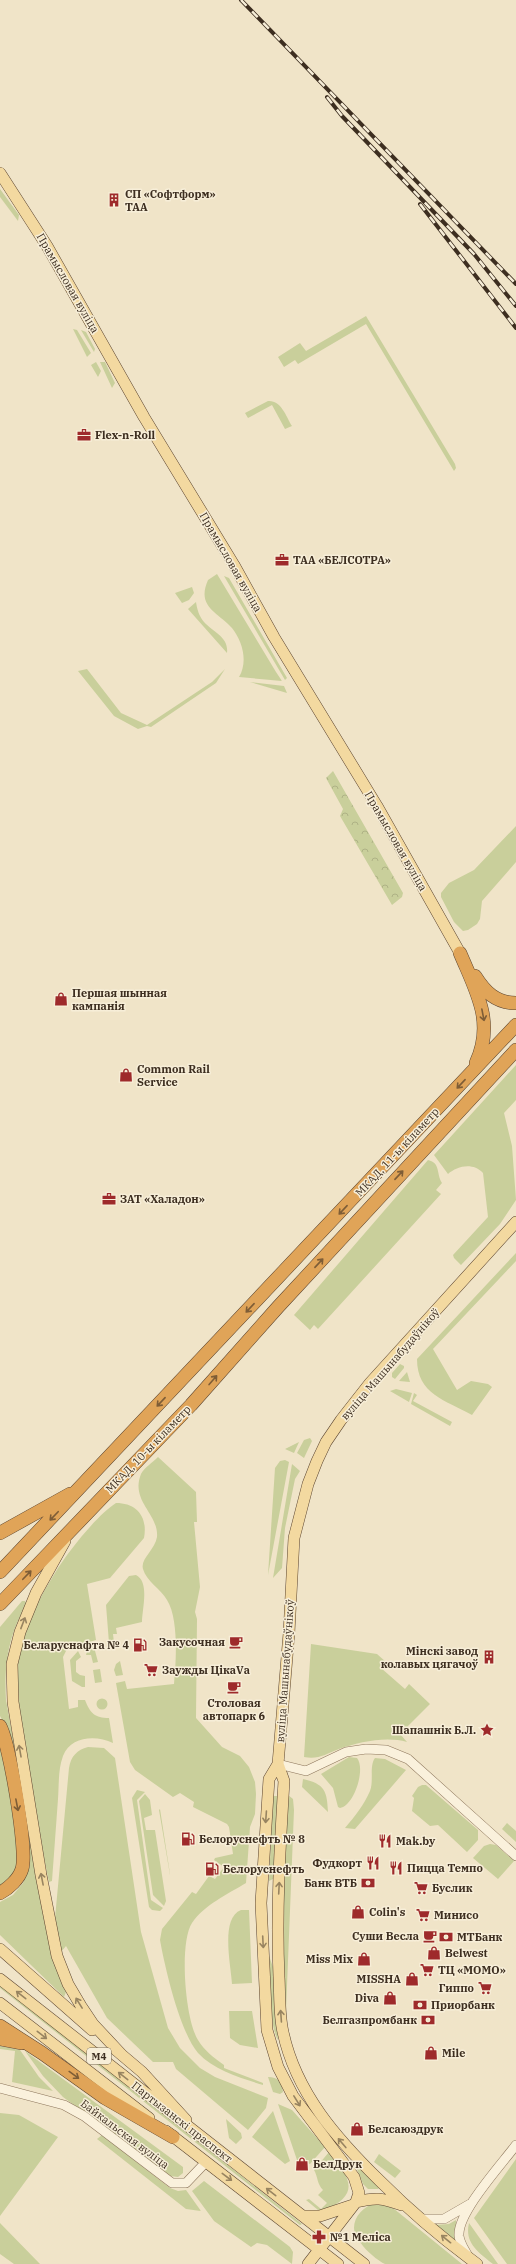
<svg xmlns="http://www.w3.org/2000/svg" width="516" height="2264" font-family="'IBM Plex Serif',serif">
<defs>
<pattern id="forest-crowns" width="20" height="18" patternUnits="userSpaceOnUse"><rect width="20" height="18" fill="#c9cf9b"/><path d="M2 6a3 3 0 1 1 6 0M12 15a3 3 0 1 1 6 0" fill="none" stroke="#aeb285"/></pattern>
</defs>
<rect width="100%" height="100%" fill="#f0e4c8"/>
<!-- grass -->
<path fill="#c9cf9b" d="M0,189L19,215L18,221L0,197Z
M366,316L455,464L456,468L454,471L366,324L298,364L295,360L284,367L278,357L300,343L306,351Z
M73,329L77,330L91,353L87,357Z
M81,330L86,332L95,349L94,352Z
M96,362L101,371L98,377L91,365Z
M100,362H105L115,383L112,388Z
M268,401C281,400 286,416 292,426L285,429L272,405L248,418L245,413Z
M217,574L276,672L282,681L239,677C248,662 243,642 232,628C218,612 196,607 208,580Z
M224,576L229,578L287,678L285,680Z
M192,587L194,593L189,600L182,603L175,593Z
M196,602C197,609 199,616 204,622C213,632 229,637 227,653L188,609Z
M87,669L121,713L147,725L212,682L225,669L216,683L151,727L147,726L138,729L114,716L78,671Z
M250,682L284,686L287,693Z
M516,826V862L482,901L480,919L477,924L468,930L463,931L454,922L441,897V893L449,883L474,870Z
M516,1065V1100L504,1113L512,1146L516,1200L500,1224L461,1265L454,1258L453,1255L488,1217L483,1173C473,1162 457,1166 448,1174L434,1155Z
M428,1160C441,1163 436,1174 442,1183L436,1190L441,1194L318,1329L314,1325L310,1330L294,1315Z
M516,1253V1261L433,1349L457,1390L471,1381L488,1384L492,1387L472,1415C445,1400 417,1394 417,1359Z
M400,1364L404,1366V1368L395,1379L392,1377V1373Z
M407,1372L410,1382L399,1381Z
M396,1389L412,1393L409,1402L390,1391Z
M414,1393L417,1395L413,1401L452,1422L450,1426L411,1404Z
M310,1438L312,1441L304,1458L297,1453L304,1440Z
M299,1442L294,1453L285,1449Z
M158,1457L196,1492L197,1522H194L200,1587L195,1612L197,1619L196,1718L222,1747L240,1756L249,1767L255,1782L256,1794L255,1814L250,1827L246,1883C228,1894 204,1905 192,1923C179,1943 185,2019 198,2040C204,2050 214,2058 224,2065V2068L263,2083V2085C241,2078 215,2071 198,2053C180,2032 165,1968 160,1940L162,1929L192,1892L196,1894L209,1876L215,1879L224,1867L214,1860L215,1858L233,1854L229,1827L227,1824L193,1807L194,1802L180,1793L173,1797L135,1770L130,1762L116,1683L125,1681L127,1689L174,1684C176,1662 179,1619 167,1600C161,1589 146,1581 143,1569C140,1559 155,1550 157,1537C159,1514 130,1501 141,1474C144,1468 153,1462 158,1457Z
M285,1460L289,1462L268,1575L275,1468L280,1461Z
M292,1464L300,1471L295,1479L285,1528L282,1568L273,1578Z
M116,1503C137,1503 148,1517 144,1538L110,1578L87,1584L96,1640L67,1649L63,1657L69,1709L78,1707V1700H85C90,1713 95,1718 109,1718L113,1743C96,1735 71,1736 63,1756C58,1769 59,1786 58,1799C56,1826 54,1854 52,1881L49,1882C41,1845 34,1807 27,1770C20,1729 9,1682 22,1641C29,1617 42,1594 55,1573C67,1553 97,1515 116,1503Z
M136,1575C150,1582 142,1609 142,1622L116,1628L117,1634H113L114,1643H119L120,1646L114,1647L109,1643L106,1605L129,1576Z
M22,1601H25L27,1605C8,1633 4,1667 6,1700L54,1960L66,1992L64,1997L0,1935V1902L13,1895L23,1883L30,1865L20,1793L5,1725L0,1716V1627Z
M311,1644L377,1654L386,1662L381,1668L405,1689L409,1684L430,1704L400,1734L407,1742C386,1736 359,1742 339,1749C326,1754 318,1760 304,1757Z
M88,1647H94L98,1662L93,1663L91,1655H86Z
M78,1651L81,1657L76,1661V1672L80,1675L85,1676V1687H82L72,1681L70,1660Z
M120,1661L123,1675L116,1676L114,1670L116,1664Z
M100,1669L102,1682L95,1683L93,1670Z
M96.5 1704a5.5 5.5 0 1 1 11 0a5.5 5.5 0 1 1-11 0Z
M0,1741L20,1847L16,1871L0,1888Z
M88,1747L104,1748L115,1758L141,1932L168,2028L180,2048L200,2068L215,2077L268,2098L266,2108L248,2130L176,2069L173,2062H153L107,2018L66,1946L60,1953L54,1929L69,1768C71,1756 77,1750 88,1747Z
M349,1757L357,1758C366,1769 354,1806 340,1808L338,1807L333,1788L321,1774Z
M375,1758L385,1759L406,1770L355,1829L345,1828C355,1816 364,1805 370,1791C374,1781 369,1766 375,1758Z
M303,1779C325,1784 327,1791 328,1812L302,1787Z
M422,1785H426L478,1830V1840L467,1852L438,1825L430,1826L412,1811L414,1798L412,1796L418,1787Z
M137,1790L145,1792L137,1800L151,1900L163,1908L160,1911L152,1910L149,1907L132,1798Z
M145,1794L150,1800L152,1815L144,1818L146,1830H155L166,1901L164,1906L153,1895L139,1801Z
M288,1795L293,1799L294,1810L286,2011L282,1925Z
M273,1796H278L273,1879L269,1881Z
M160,1809L170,1874V1875L159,1810Z
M507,1823L516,1831V1842L502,1829Z
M490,1844L496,1845L514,1861L498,1879L473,1858L484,1846Z
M241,1910H249L252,1983L232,1984C231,1965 220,1918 241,1910Z
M269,1956L274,1970L278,2040C269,2026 269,1974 269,1956Z
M0,1984L302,2224L300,2225L0,1988Z
M229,2011H252L258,2048L240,2045L230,2038Z
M0,2046L20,2050L39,2077L53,2091L12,2082L15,2051L0,2049Z
M25,2051L183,2167V2173L178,2177L170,2176L63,2097L43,2076Z
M268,2077C278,2077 282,2082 283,2092L280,2094L273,2092Z
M278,2104L292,2110L325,2147L310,2164L297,2160Z
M273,2111L290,2161L285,2164L252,2137Z
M0,2113L19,2115L58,2137L0,2216Z
M226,2119L241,2133L242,2138L236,2144L229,2138Z
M102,2135L170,2188L178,2191L186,2190L201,2211L186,2209L97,2139Z
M329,2152C350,2178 362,2194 323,2211L318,2210L306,2200L309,2199L321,2209L327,2203L318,2195L323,2190C317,2184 318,2177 314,2170Z
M379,2154L401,2171L395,2178L374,2162Z
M516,2159V2264H507L474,2218Z
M354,2162L380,2187L378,2189H368L363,2184Z
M204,2181L290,2247L293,2252L292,2264L267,2245L257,2243L251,2247L214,2221L192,2191Z
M374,2203L386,2204L393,2208L462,2264C449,2264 393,2264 385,2264C374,2259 354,2240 354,2228C354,2216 364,2207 374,2203Z
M456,2220V2243L435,2225L449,2224Z
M0,2223L40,2264H14L0,2254Z
M469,2223L498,2264H493C479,2253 464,2243 469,2223Z"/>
<!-- forest -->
<path fill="url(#forest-crowns)" d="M333,771L403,893L402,897L392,905L340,816L343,809L326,778Z"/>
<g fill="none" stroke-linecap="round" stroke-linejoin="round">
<!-- minor casing -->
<g stroke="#8d765c" stroke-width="10">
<path id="minor" d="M278,1764L306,1771L346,1752L366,1749L386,1750L408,1759L516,1856
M0,2088L64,2105L84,2116L172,2183H186L206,2162
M421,2219H444L470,2204
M468,2256C465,2250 460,2244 459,2236C457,2213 501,2165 516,2145"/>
</g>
<!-- major casing -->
<g stroke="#5b4430" stroke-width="12">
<path id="major" d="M0,173L47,246L144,417L234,565L274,637L377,806L460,953
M65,1541L36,1593L20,1632L12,1664L13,1702L41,1875L57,1956L68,1984L81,2006L93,2024L121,2054
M278,1764L269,1779L261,1903L267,2030L278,2067L293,2096L354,2177L359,2193L356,2202L308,2264
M0,1949L92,2030
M0,1979L364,2264
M0,2003L149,2118
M116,2050L142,2072L186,2120
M166,2131L338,2264
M356,2202C376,2197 382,2198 402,2205
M303,2216H320L353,2205
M477,2264C443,2239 410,2211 380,2181C337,2139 296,2093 283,2032C279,2015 280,1995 279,1977C276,1912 280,1847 284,1781L278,1764L289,1633L294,1538L308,1484L317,1461L326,1442L341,1420L370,1383L516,1222"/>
</g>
<!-- highway casing -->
<g stroke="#5b4430" stroke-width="14">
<path id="highway" d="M460,953C476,991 495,1022 476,1063
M475,976C485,992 496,1003 516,1003
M0,1533L70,1494
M0,1572L516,1025
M0,1604L191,1405L278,1307L516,1050
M0,1726C9,1743 28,1851 22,1869C19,1879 9,1888 0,1893
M0,2026L42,2053L105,2098L173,2137
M0,2039L22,2043"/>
</g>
<!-- minor -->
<use href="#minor" stroke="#faf1dc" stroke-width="9"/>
<!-- major -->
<use href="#major" stroke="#f3d9a0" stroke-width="11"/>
<!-- highway -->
<use href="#highway" stroke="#e0a458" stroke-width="13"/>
<!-- rail casing -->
<g stroke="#3d2e20" stroke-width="4">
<path id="rail" d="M241,0L516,284
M327,97L342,116L474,254L516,306
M420,204L516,328"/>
</g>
<!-- rail -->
<use href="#rail" stroke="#f7eed8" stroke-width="2.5" stroke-dasharray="8" stroke-linecap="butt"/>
</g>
<!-- one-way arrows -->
<defs><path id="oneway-shaft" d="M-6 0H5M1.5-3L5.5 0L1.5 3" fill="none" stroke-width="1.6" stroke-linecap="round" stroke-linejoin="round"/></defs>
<g stroke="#7e5d36">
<use href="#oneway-shaft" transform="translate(483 1015) rotate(79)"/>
<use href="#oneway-shaft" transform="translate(461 1084) rotate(133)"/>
<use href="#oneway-shaft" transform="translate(399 1175) rotate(-47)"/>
<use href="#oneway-shaft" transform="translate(343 1210) rotate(133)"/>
<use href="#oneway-shaft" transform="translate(319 1263) rotate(-47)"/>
<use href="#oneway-shaft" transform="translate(250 1308) rotate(133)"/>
<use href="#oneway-shaft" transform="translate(213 1380) rotate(-49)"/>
<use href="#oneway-shaft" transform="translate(161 1402) rotate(133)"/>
<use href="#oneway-shaft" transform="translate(54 1516) rotate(134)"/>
<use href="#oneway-shaft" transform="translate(27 1575) rotate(-46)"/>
<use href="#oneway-shaft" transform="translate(17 1805) rotate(79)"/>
<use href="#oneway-shaft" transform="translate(74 2075) rotate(36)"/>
</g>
<g stroke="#988460">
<use href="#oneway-shaft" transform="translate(23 1623) rotate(-69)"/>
<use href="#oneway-shaft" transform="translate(20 1751) rotate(-100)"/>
<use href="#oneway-shaft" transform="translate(266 1817) rotate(94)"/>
<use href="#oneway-shaft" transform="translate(42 1879) rotate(-101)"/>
<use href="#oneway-shaft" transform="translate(279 1888) rotate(-87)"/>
<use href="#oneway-shaft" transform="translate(263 1942) rotate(87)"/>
<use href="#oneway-shaft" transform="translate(21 1995) rotate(-142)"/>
<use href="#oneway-shaft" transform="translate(79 2003) rotate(-122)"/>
<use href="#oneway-shaft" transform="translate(281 2016) rotate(-94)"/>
<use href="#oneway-shaft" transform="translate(42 2035) rotate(38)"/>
<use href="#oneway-shaft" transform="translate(123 2076) rotate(-142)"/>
<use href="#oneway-shaft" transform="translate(297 2101) rotate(58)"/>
<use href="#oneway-shaft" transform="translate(342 2143) rotate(-130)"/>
<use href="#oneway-shaft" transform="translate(227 2177) rotate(37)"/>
<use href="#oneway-shaft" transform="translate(271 2192) rotate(-142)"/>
<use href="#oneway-shaft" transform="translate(446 2239) rotate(-141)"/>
</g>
<!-- icons -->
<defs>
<g id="building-bare" transform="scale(1.08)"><path d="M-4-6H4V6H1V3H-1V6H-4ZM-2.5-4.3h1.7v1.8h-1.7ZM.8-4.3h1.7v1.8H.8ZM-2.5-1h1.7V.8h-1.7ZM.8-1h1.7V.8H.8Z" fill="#9e2a2b" stroke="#f7eed8" stroke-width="2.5" paint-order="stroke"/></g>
<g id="office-bare" transform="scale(1.08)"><path d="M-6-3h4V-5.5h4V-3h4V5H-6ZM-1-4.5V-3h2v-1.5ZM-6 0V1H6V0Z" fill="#9e2a2b" stroke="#f7eed8" stroke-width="2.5" paint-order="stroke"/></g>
<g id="shop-bare" transform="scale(1.08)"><path d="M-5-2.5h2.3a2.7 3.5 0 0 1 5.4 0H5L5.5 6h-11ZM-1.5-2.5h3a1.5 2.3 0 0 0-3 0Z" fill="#9e2a2b" stroke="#f7eed8" stroke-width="2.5" paint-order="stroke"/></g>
<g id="cafe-bare" transform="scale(1.08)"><path d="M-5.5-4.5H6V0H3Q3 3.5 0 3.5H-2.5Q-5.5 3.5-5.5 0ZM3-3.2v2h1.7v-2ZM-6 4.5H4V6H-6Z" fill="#9e2a2b" stroke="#f7eed8" stroke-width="2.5" paint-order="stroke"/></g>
<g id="fuel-bare" transform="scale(1.08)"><path d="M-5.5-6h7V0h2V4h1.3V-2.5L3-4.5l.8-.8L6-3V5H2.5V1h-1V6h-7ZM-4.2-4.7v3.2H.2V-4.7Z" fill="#9e2a2b" stroke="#f7eed8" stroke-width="2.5" paint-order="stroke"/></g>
<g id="supermarket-bare" transform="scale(1.08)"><path d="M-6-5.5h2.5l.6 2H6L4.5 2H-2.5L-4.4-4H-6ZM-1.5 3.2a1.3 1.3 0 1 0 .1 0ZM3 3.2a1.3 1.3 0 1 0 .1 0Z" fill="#9e2a2b" stroke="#f7eed8" stroke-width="2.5" paint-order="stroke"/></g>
<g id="sight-bare" transform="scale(1.08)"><path d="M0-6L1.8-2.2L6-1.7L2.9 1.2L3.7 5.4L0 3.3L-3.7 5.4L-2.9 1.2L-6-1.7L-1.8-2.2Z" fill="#9e2a2b" stroke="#f7eed8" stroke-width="2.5" paint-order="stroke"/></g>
<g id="restaurant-bare" transform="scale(1.08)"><path d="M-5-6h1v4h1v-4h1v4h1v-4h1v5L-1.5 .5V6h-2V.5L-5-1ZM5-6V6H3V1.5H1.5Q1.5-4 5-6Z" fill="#9e2a2b" stroke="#f7eed8" stroke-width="2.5" paint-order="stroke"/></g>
<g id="bank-bare" transform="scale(1.08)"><path d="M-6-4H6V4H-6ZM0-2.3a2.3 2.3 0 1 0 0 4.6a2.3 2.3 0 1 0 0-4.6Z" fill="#9e2a2b" stroke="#f7eed8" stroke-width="2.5" paint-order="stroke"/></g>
<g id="pharmacy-bare" transform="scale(1.08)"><path d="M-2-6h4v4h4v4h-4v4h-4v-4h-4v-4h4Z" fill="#9e2a2b" stroke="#f7eed8" stroke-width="2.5" paint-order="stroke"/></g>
</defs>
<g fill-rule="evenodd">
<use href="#building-bare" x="114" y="200"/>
<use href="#office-bare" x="84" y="435"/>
<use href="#office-bare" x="282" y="560"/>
<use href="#shop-bare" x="61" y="999"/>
<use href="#shop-bare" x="126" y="1075"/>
<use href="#office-bare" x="109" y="1199"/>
<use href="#cafe-bare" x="236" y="1642"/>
<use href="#fuel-bare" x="140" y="1645"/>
<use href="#building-bare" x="489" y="1657"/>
<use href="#supermarket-bare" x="151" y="1670"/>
<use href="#cafe-bare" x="234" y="1687"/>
<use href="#sight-bare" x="487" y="1730"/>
<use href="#fuel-bare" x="188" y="1839"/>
<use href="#restaurant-bare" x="385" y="1841"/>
<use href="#restaurant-bare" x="373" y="1863"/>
<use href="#restaurant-bare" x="396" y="1868"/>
<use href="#fuel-bare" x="212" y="1869"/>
<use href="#bank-bare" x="368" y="1883"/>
<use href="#supermarket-bare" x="421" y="1888"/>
<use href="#shop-bare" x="358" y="1912"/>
<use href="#supermarket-bare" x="423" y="1915"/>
<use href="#cafe-bare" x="430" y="1936"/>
<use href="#bank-bare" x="446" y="1937"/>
<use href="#shop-bare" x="434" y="1953"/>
<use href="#shop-bare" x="364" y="1959"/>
<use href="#supermarket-bare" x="427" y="1970"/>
<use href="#shop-bare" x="412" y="1979"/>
<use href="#supermarket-bare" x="485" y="1988"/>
<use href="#shop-bare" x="390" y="1998"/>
<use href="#bank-bare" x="420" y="2005"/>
<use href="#bank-bare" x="428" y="2020"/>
<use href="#shop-bare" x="431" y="2053"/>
<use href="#shop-bare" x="357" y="2129"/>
<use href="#shop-bare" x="302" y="2164"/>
<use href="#pharmacy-bare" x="319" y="2237"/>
</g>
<g text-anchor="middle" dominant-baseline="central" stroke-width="3" stroke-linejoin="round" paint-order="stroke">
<!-- shield labels -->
<rect fill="#f7eed8" stroke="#756857" stroke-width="1" x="87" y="2048" width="24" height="16" rx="3"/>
<g font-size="10" font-weight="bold" fill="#3d2e20">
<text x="99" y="2056">М4</text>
</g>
<!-- poi labels -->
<g font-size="11" font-weight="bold" fill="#3d2e20" stroke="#f7eed8" text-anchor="start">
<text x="125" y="194">СП «Софтформ»<tspan x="125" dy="13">ТАА</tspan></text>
<text x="95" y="435">Flex-n-Roll</text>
<text x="293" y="560">ТАА «БЕЛСОТРА»</text>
<text x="72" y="993">Першая шынная<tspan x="72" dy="13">кампанія</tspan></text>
<text x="137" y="1069">Common Rail<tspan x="137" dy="13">Service</tspan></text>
<text x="120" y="1199">ЗАТ «Халадон»</text>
<text x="225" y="1642" text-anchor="end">Закусочная</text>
<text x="129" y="1645" text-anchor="end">Беларуснафта № 4</text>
<text x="478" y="1651" text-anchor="end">Мінскі завод<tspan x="478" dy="13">колавых цягачоў</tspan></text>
<text x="162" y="1670">Заужды ЦікаVа</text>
<text x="234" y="1703" text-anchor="middle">Столовая<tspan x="234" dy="13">автопарк 6</tspan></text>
<text x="476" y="1730" text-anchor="end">Шапашнік Б.Л.</text>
<text x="199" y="1839">Белоруснефть № 8</text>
<text x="396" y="1841">Mak.by</text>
<text x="362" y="1863" text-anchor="end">Фудкорт</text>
<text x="407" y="1868">Пицца Темпо</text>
<text x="223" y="1869">Белоруснефть</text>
<text x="357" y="1883" text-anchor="end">Банк ВТБ</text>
<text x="432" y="1888">Буслик</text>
<text x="369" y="1912">Colin's</text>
<text x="434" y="1915">Минисо</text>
<text x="419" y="1936" text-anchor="end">Суши Весла</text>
<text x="457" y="1937">МТБанк</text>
<text x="445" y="1953">Belwest</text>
<text x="353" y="1959" text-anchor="end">Miss Mix</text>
<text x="438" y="1970">ТЦ «МОМО»</text>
<text x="401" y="1979" text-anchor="end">MISSHA</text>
<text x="474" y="1988" text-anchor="end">Гиппо</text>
<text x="379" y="1998" text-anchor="end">Diva</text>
<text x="431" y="2005">Приорбанк</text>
<text x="417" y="2020" text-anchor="end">Белгазпромбанк</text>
<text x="442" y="2053">Mile</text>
<text x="368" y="2129">Белсаюздрук</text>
<text x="313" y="2164">БелДрук</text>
<text x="330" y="2237">№1 Меліса</text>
</g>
<!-- street labels -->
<g font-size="11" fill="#3d2e20" stroke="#f7eed8">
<text transform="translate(68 283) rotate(60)">Прамысловая вуліца</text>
<text transform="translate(231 562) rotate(60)">Прамысловая вуліца</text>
<text transform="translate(396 841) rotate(60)">Прамысловая вуліца</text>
<text transform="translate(397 1152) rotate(-47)">МКАД, 11-ы кіламетр</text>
<text transform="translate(390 1364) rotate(-49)">вуліца Машынабудаўнікоў</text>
<text transform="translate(148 1449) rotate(-46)">МКАД, 10-ы кіламетр</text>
<text transform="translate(285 1671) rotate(-86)">вуліца Машынабудаўнікоў</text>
<text transform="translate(182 2122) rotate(38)">Партызанскі праспект</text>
<text transform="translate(125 2134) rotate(37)">Байкальская вуліца</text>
</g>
</g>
</svg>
